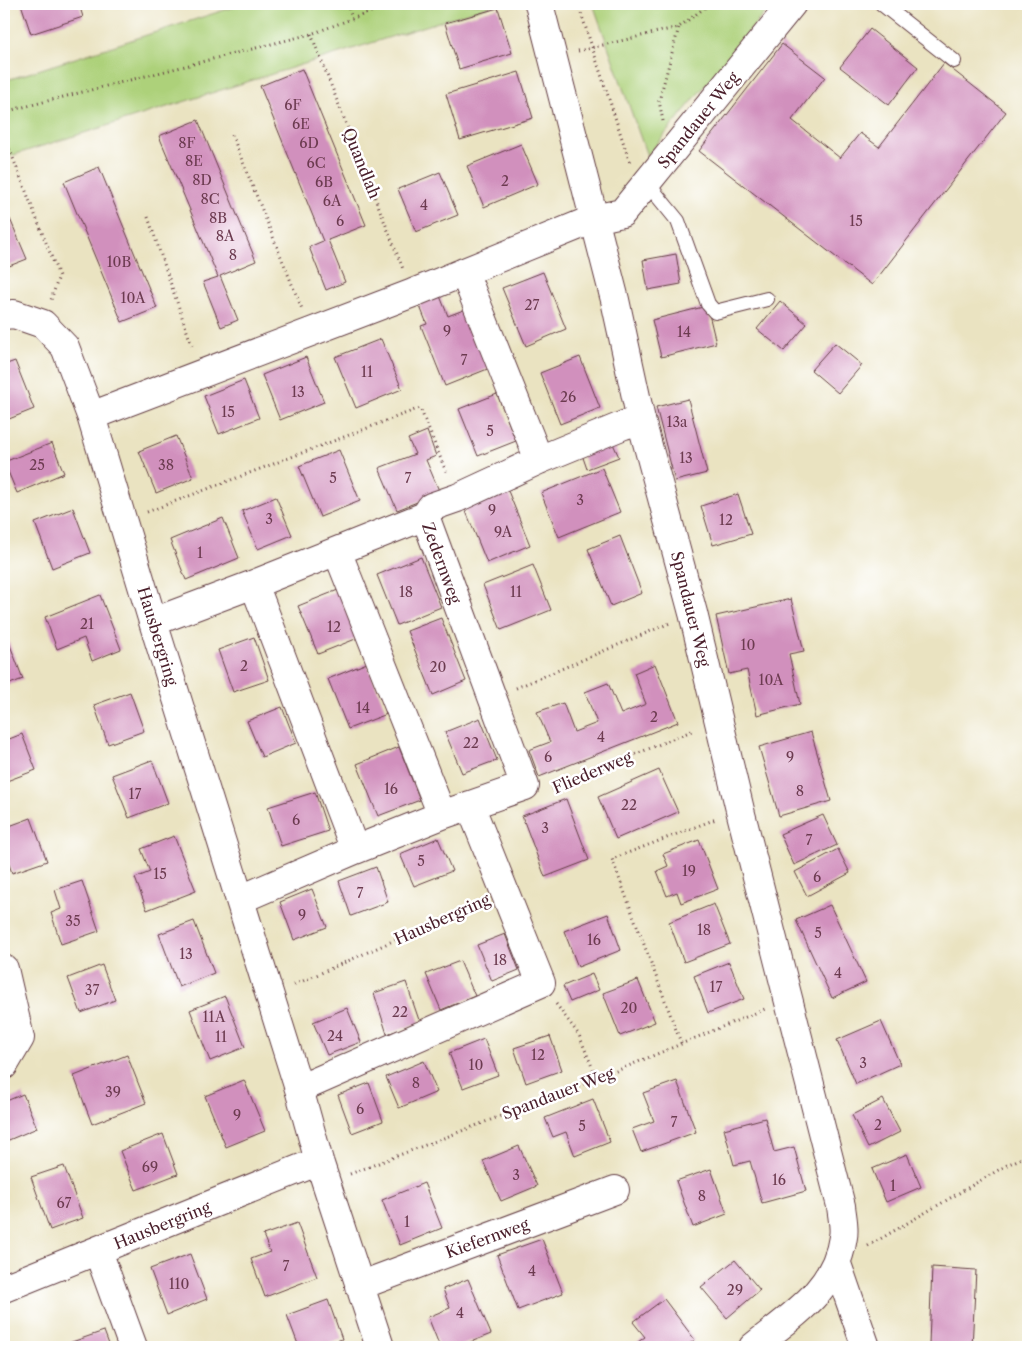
<svg xmlns="http://www.w3.org/2000/svg" width="1032" height="1351" font-family="'Libre Caslon Text',serif">
<rect width="100%" height="100%" fill="#fff"/>
<filter id="ink" filterUnits="userSpaceOnUse"><feTurbulence type="fractalNoise" baseFrequency=".02" numOctaves="2"/><feDisplacementMap in="SourceGraphic" scale="10" xChannelSelector="R" yChannelSelector="G"/><feConvolveMatrix kernelMatrix="1 2 1 2 8 2 1 2 1" color-interpolation-filters="sRGB"/></filter>
<filter id="wash" filterUnits="userSpaceOnUse"><feTurbulence type="fractalNoise" baseFrequency=".0096" numOctaves="4" result="noise"/><feDisplacementMap in="SourceGraphic" scale="20" xChannelSelector="R" yChannelSelector="G"/><feGaussianBlur stdDeviation="1.12" result="paint"/><feColorMatrix in="noise" values="0 0 0 0 0 0 0 0 0 0 0 0 0 0 0 0 0 1.4 0 .05"/><feComposite in="paint" operator="in"/></filter>
<g filter="url(#wash)">
<rect width="100%" height="100%" fill="#eae3c1"/>
<!-- green -->
<path fill="#add17a" stroke="#7c7852" d="M243,4H496L4,158V81Z
M593,4H772L647,156Z"/>
<g id="blocks">
<!-- building -->
<path fill="#d190bd" d="M21,4H79L83,17L31,34Z
M498,8L512,53L459,69L445,23Z
M870,29L918,67L889,105L840,67Z
M782,44L825,77L792,120L840,158L860,133L879,147L944,63L1006,112L872,285L699,151Z
M302,69L366,225L328,240L345,282L326,290L309,247L323,241L260,86Z
M519,72L533,118L460,140L446,94Z
M198,120L256,261L220,276L238,320L221,327L203,282L218,277L159,136Z
M521,144L538,184L484,207L467,166Z
M99,167L157,308L122,322L64,182Z
M440,172L458,215L416,232L398,189Z
M10,219L27,259L4,268V222Z
M676,254L681,284L648,290L643,260Z
M543,272L566,329L526,346L502,288Z
M440,296L448,316L466,309L490,368L445,386L421,326L427,324L419,304Z
M780,301L807,324L784,351L757,329Z
M707,306L716,343L661,357L652,320Z
M381,339L402,389L356,408L335,357Z
M835,343L862,365L838,393L811,370Z
M306,357L324,402L280,420L262,375Z
M580,357L600,408L560,424L540,373Z
M15,361L34,409L4,421V365Z
M244,380L259,418L219,434L204,396Z
M497,394L516,441L478,456L459,409Z
M688,399L707,473L675,481L656,407Z
M427,431L436,456L426,460L440,493L397,510L379,468L415,454L408,439Z
M176,436L193,478L156,493L139,451Z
M610,437L619,457L587,469L580,449Z
M52,443L64,473L17,493L4,462Z
M339,450L360,501L320,517L299,466Z
M602,468L620,512L559,537L541,493Z
M506,486L530,545L487,563L463,504Z
M738,494L751,534L713,545L701,506Z
M276,497L292,535L258,549L242,511Z
M73,508L90,553L52,568L35,523Z
M223,518L239,558L186,580L170,540Z
M620,536L642,593L611,606L588,549Z
M421,557L441,607L397,625L377,575Z
M533,565L551,610L501,630L483,585Z
M338,590L358,638L318,654L298,606Z
M100,595L121,649L92,661L84,638L57,649L45,617Z
M791,599L804,651L789,654L800,704L757,715L747,670L729,674L716,616Z
M441,618L466,681L433,695L407,631Z
M254,637L269,680L233,692L218,650Z
M8,640L23,679L4,686V641Z
M367,663L387,714L348,729L328,679Z
M655,664L678,722L539,777L529,750L550,742L537,712L563,703L574,732L597,723L585,692L608,683L621,714L646,704L634,673Z
M130,692L144,731L108,744L94,705Z
M282,707L296,743L262,757L247,721Z
M480,718L497,760L462,773L445,732Z
M811,732L831,801L779,816L759,747Z
M22,734L36,770L4,782V741Z
M399,747L420,800L378,816L357,764Z
M152,760L168,803L129,818L112,775Z
M659,770L678,812L616,839L598,797Z
M315,792L328,831L281,846L268,807Z
M566,799L589,860L545,877L522,816Z
M823,815L837,845L794,865L780,834Z
M31,818L47,861L12,873L4,850V828Z
M174,836L196,891L147,910L135,878L150,872L141,849Z
M438,838L452,871L414,886L400,854Z
M699,840L718,889L681,903L677,892L667,896L657,871L668,866L663,854Z
M838,849L850,873L807,896L795,872Z
M376,867L388,902L351,916L339,881Z
M82,881L99,931L61,944L51,913L61,909L55,890Z
M312,889L327,927L294,940L280,902Z
M714,904L730,944L684,962L669,922Z
M830,905L866,982L832,998L796,920Z
M608,914L621,950L578,967L564,931Z
M194,921L214,973L179,987L159,934Z
M505,934L519,970L492,981L477,945Z
M460,961L475,996L441,1010L426,974Z
M729,962L744,999L708,1013L694,976Z
M102,965L115,1000L81,1013L68,978Z
M592,974L599,990L570,1002L563,986Z
M638,980L655,1022L620,1036L603,993Z
M406,982L420,1023L387,1034L374,993Z
M225,996L245,1047L210,1061L190,1010Z
M347,1008L361,1042L327,1055L313,1022Z
M881,1021L900,1064L856,1084L837,1040Z
M550,1036L562,1070L526,1083L514,1048Z
M484,1039L498,1075L463,1088L449,1053Z
M127,1055L146,1103L92,1124L74,1076Z
M424,1061L437,1092L399,1108L386,1077Z
M244,1080L265,1131L226,1147L205,1096Z
M677,1081L696,1132L641,1152L632,1129L654,1121L643,1093Z
M369,1083L383,1121L352,1133L338,1095Z
M23,1094L37,1128L4,1142V1102Z
M593,1099L610,1142L575,1156L566,1132L553,1137L545,1118Z
M883,1099L900,1132L868,1148L852,1115Z
M765,1118L774,1152L794,1147L806,1191L762,1203L750,1161L734,1165L724,1129Z
M163,1134L178,1174L136,1190L120,1151Z
M519,1146L537,1186L501,1201L483,1161Z
M907,1154L921,1187L886,1202L872,1169Z
M64,1166L83,1218L50,1230L31,1177Z
M711,1169L727,1214L693,1227L676,1181Z
M424,1183L442,1228L400,1245L382,1200Z
M297,1223L317,1277L265,1297L251,1259L270,1252L263,1235Z
M542,1239L563,1293L518,1310L497,1255Z
M190,1254L207,1299L167,1315L150,1269Z
M735,1260L760,1290L727,1318L701,1287Z
M932,1267L976,1270L972,1347L929,1344Z
M468,1279L491,1334L458,1347H440L428,1317L450,1308L443,1289Z
M664,1299L695,1340L685,1347H631L645,1337L633,1322Z
M328,1300L342,1339L320,1347H299L287,1315Z
M104,1331L110,1347H64L63,1345Z"/>
</g>
</g>
<g filter="url(#ink)">
<use href="#blocks" fill-opacity="0" stroke="#623c42" stroke-width="1"/>
<g fill="none" stroke-linecap="round" stroke-linejoin="round">
<!-- lane casing -->
<g stroke="#623c42" stroke-width="16">
<path id="lane" d="M882,4L954,61
M647,183L678,221L708,304L715,312L767,299"/>
</g>
<!-- street casing -->
<g stroke="#623c42" stroke-width="30">
<path id="street" d="M464,272L539,460
M4,315L14,314L43,324L65,347L91,416L153,622L299,1089L319,1161L380,1347
M91,416L413,293L594,219L622,213L792,4
M425,516L431,507L457,498L539,460L624,425L641,420
M254,584L337,551L442,815
M153,622L254,584L355,850
M241,899L355,850L442,815L525,786L425,516L337,551
M4,969L20,1038L4,1065
M299,1089L541,983L470,805
M98,1251L133,1347
M837,1264L866,1347
M359,1286L615,1190
M4,1288L319,1161"/>
</g>
<!-- secondary casing -->
<g stroke="#623c42" stroke-width="30">
<path id="secondary" d="M539,4L615,300L641,420L693,613L740,810L841,1206C842,1216 845,1228 843,1237C836,1290 791,1316 753,1347"/>
</g>
<!-- path -->
<path stroke="#623c42" stroke-width="3" stroke-dasharray="1 4" stroke-linecap="butt" d="M347,4L352,18
M578,4L630,163
M311,34L403,269
M578,51L679,27L710,4
M4,112L311,34L392,4
M663,121L659,101L679,27
M4,135L59,276L51,300
M232,135L302,309
M148,217L193,349
M147,512L420,408L447,474
M516,688L670,623
M552,789L694,730
M294,985L480,902
M556,1004L579,1035L597,1079
M681,1043L612,859L716,819
M350,1174L597,1079L765,1009
M868,1246L1007,1165L1028,1155"/>
<!-- lane -->
<use href="#lane" stroke="#fff" stroke-width="14"/>
<!-- street -->
<use href="#street" stroke="#fff" stroke-width="28"/>
<!-- secondary -->
<use href="#secondary" stroke="#fff" stroke-width="28"/>
</g>
</g>
<g text-anchor="middle" dominant-baseline="central" stroke-width="5" stroke-linejoin="round" paint-order="stroke">
<!-- number labels -->
<g font-size="14" fill="#6c3b50">
<text x="293" y="105">6F</text>
<text x="301" y="124">6E</text>
<text x="187" y="143">8F</text>
<text x="309" y="143">6D</text>
<text x="194" y="161">8E</text>
<text x="316" y="163">6C</text>
<text x="202" y="180">8D</text>
<text x="505" y="181">2</text>
<text x="324" y="182">6B</text>
<text x="210" y="199">8C</text>
<text x="332" y="201">6A</text>
<text x="424" y="205">4</text>
<text x="218" y="218">8B</text>
<text x="340" y="221">6</text>
<text x="856" y="221">15</text>
<text x="225" y="236">8A</text>
<text x="233" y="255">8</text>
<text x="119" y="262">10B</text>
<text x="133" y="298">10A</text>
<text x="532" y="305">27</text>
<text x="447" y="331">9</text>
<text x="684" y="332">14</text>
<text x="464" y="360">7</text>
<text x="367" y="372">11</text>
<text x="298" y="392">13</text>
<text x="568" y="397">26</text>
<text x="228" y="412">15</text>
<text x="677" y="422">13a</text>
<text x="490" y="431">5</text>
<text x="686" y="458">13</text>
<text x="37" y="465">25</text>
<text x="166" y="465">38</text>
<text x="333" y="478">5</text>
<text x="408" y="478">7</text>
<text x="580" y="500">3</text>
<text x="492" y="510">9</text>
<text x="269" y="519">3</text>
<text x="726" y="520">12</text>
<text x="503" y="532">9A</text>
<text x="200" y="553">1</text>
<text x="406" y="592">18</text>
<text x="516" y="592">11</text>
<text x="87" y="624">21</text>
<text x="334" y="627">12</text>
<text x="748" y="645">10</text>
<text x="244" y="666">2</text>
<text x="438" y="667">20</text>
<text x="771" y="680">10A</text>
<text x="363" y="708">14</text>
<text x="654" y="717">2</text>
<text x="601" y="737">4</text>
<text x="471" y="743">22</text>
<text x="548" y="757">6</text>
<text x="790" y="757">9</text>
<text x="391" y="789">16</text>
<text x="800" y="791">8</text>
<text x="135" y="794">17</text>
<text x="629" y="805">22</text>
<text x="296" y="820">6</text>
<text x="545" y="828">3</text>
<text x="809" y="840">7</text>
<text x="421" y="861">5</text>
<text x="689" y="871">19</text>
<text x="160" y="874">15</text>
<text x="817" y="877">6</text>
<text x="360" y="893">7</text>
<text x="302" y="915">9</text>
<text x="73" y="921">35</text>
<text x="704" y="930">18</text>
<text x="818" y="933">5</text>
<text x="594" y="940">16</text>
<text x="186" y="954">13</text>
<text x="500" y="960">18</text>
<text x="838" y="973">4</text>
<text x="716" y="987">17</text>
<text x="92" y="990">37</text>
<text x="629" y="1008">20</text>
<text x="400" y="1012">22</text>
<text x="214" y="1017">11A</text>
<text x="335" y="1036">24</text>
<text x="221" y="1037">11</text>
<text x="538" y="1055">12</text>
<text x="863" y="1063">3</text>
<text x="476" y="1065">10</text>
<text x="416" y="1083">8</text>
<text x="113" y="1092">39</text>
<text x="360" y="1109">6</text>
<text x="237" y="1115">9</text>
<text x="674" y="1122">7</text>
<text x="878" y="1125">2</text>
<text x="582" y="1126">5</text>
<text x="150" y="1167">69</text>
<text x="516" y="1175">3</text>
<text x="779" y="1180">16</text>
<text x="893" y="1186">1</text>
<text x="702" y="1196">8</text>
<text x="64" y="1203">67</text>
<text x="407" y="1222">1</text>
<text x="286" y="1266">7</text>
<text x="532" y="1271">4</text>
<text x="179" y="1284">110</text>
<text x="735" y="1290">29</text>
<text x="460" y="1313">4</text>
</g>
<!-- street labels -->
<g font-size="16" fill="#4a1f2b" stroke="#fff">
<text transform="translate(698 120) rotate(-51)">Spandauer Weg</text>
<text transform="translate(362 163) rotate(68)">Quandlah</text>
<text transform="translate(442 563) rotate(70)">Zedernweg</text>
<text transform="translate(691 609) rotate(76)">Spandauer Weg</text>
<text transform="translate(158 636) rotate(73)">Hausbergring</text>
<text transform="translate(592 772) rotate(-23)">Fliederweg</text>
<text transform="translate(442 919) rotate(-24)">Hausbergring</text>
<text transform="translate(558 1093) rotate(-21)">Spandauer Weg</text>
<text transform="translate(162 1225) rotate(-22)">Hausbergring</text>
<text transform="translate(487 1238) rotate(-20)">Kiefernweg</text>
</g>
</g>
<!-- margin -->
<rect width="1032" height="1351" fill="none" stroke="#fff" stroke-width="20"/>
</svg>
